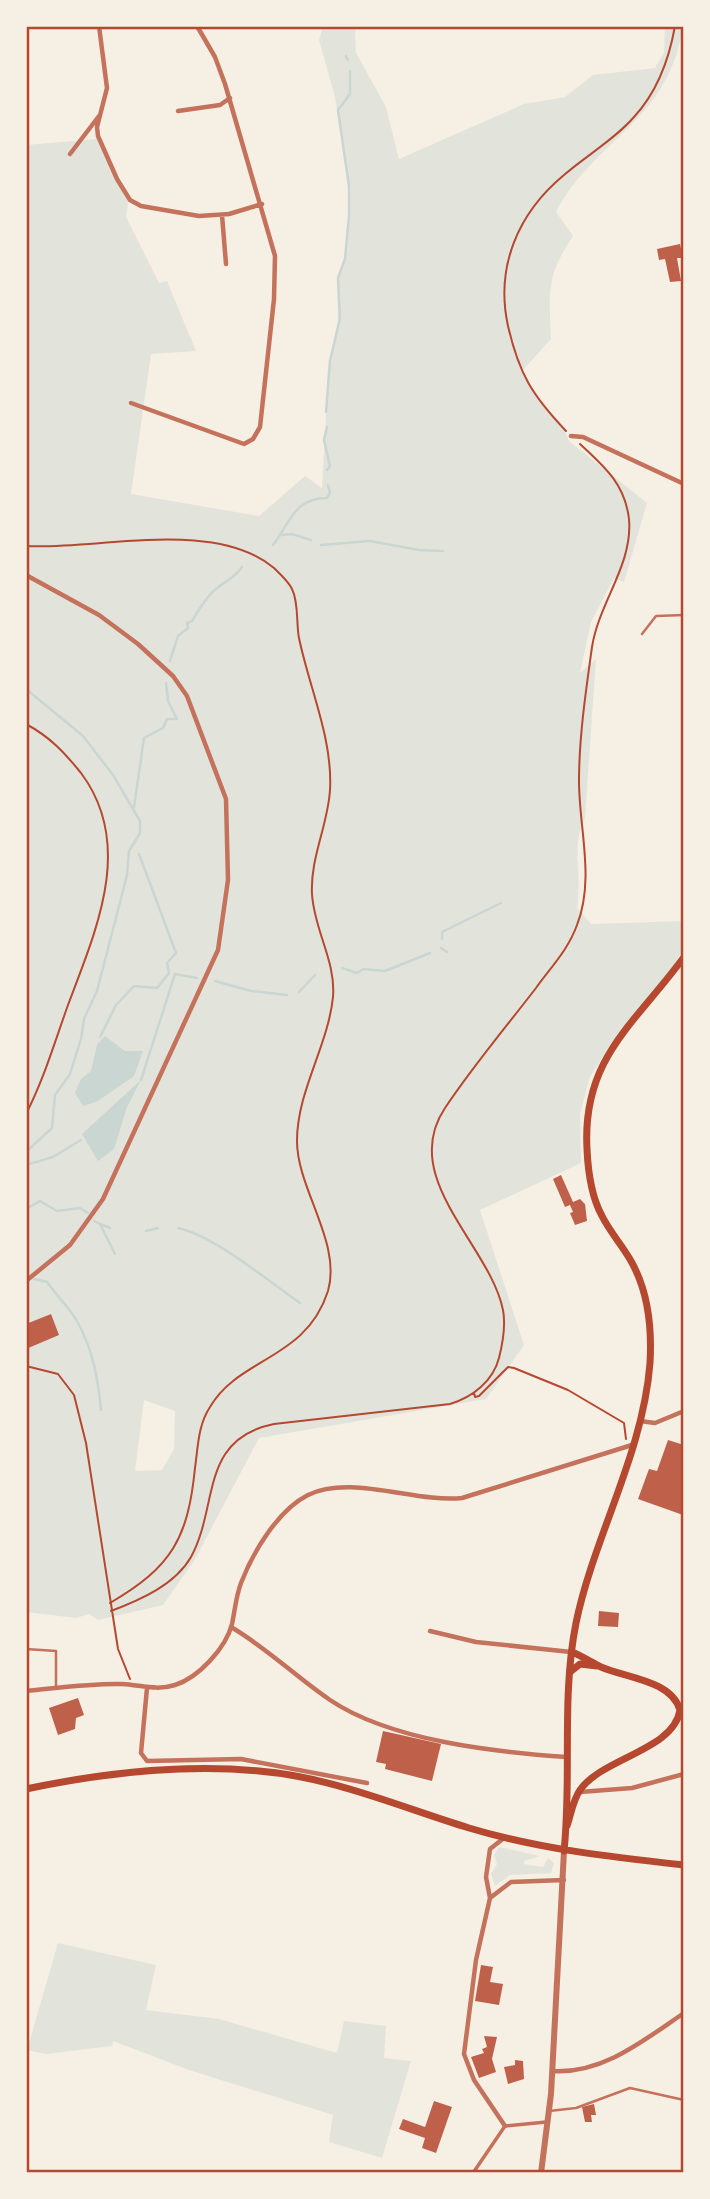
<svg xmlns="http://www.w3.org/2000/svg" width="710" height="2199" font-family="'Nunito Sans',sans-serif">
<rect width="100%" height="100%" fill="#f6efe4"/>
<!-- green -->
<path fill="#e2e4dc" fill-rule="evenodd" d="M323,26H355L356,53L386,107L399,159L524,104L565,97L593,75L655,68L664,53L665,26H683C669,122 594,139 556,212L573,236C546,276 549,292 551,339L523,370L536,396L562,424L569,441L647,503L624,582L614,578L591,622L580,673L596,659L585,818C570,847 583,876 577,908L591,924L684,921V948L671,970L609,1047L590,1077L580,1114L581,1163L480,1210L524,1345L486,1399L259,1438L194,1561L163,1605L98,1620L89,1614L76,1618L26,1612V145L97,139L128,202L126,217L159,283L167,281L196,351L151,354L131,494L259,516L305,476L322,488L329,360L338,327L337,278L345,259L349,216L348,186L335,97L319,40ZM144,1400L175,1411L174,1449L162,1470L135,1471Z
M499,1847L540,1856L524,1861V1864L543,1867L548,1858L554,1863L551,1873L510,1875L495,1886L491,1874L497,1864L494,1855Z
M58,1943L156,1965L146,2010L219,2019L337,2053L344,2021L386,2026L384,2058L411,2061L382,2158L329,2142L333,2115L189,2070L113,2041L112,2046L46,2054L27,2050Z"/>
<!-- water -->
<path fill="#c9d6d2" d="M105,1036L125,1051H143L134,1076L98,1101L83,1106L75,1093L81,1079L91,1071L97,1045Z
M141,1080L127,1107L114,1149L98,1161L82,1134Z"/>
<g fill="none" stroke-linecap="round" stroke-linejoin="round">
<!-- stream -->
<path stroke="#c9d6d2" stroke-width="2.5" d="M346,58V56L348,60
M326,412L330,361L340,318L338,278L345,259L349,216V186L338,110L350,94V71
M327,470L330,466L324,440L327,427
M281,535L292,534L311,540
M273,545C290,523 294,498 327,498L330,493L328,485
M321,545L370,541L419,550L443,551
M170,661L178,636L188,628L187,623L192,621C197,612 208,595 216,589C225,581 235,578 242,567
M26,689L83,736L113,775L140,821V833L129,851L127,875L97,991L84,1019L81,1039L70,1074L55,1095L52,1128L26,1152
M134,807L144,738L163,728L167,719H177L168,701L166,683
M442,939V932L501,903
M441,948L447,952
M342,968L357,973L363,969L385,971L430,953
M215,981L251,991L287,995
M299,992L315,975
M100,1037L116,1005L134,986L157,988L169,973L167,963L176,953L139,854
M141,1080L175,974L197,978
M26,1165L53,1157L81,1140
M26,1209L40,1201L57,1211L80,1208L88,1213
M94,1221L100,1224L115,1254
M100,1224L110,1228
M178,1228C215,1236 268,1281 300,1303
M146,1231L158,1228
M34,1279L47,1282C56,1295 69,1307 77,1321C93,1350 98,1378 101,1410"/>
</g>
<!-- building -->
<path fill="#bf614a" d="M680,244L683,258H677L681,281L670,282L665,259L659,260L657,249Z
M561,1175L573,1202L580,1199L585,1204L587,1221L575,1225L570,1213L573,1212L570,1205L565,1207L553,1179Z
M51,1314L59,1335L26,1349V1324Z
M668,1440L684,1445L683,1515L638,1499L649,1469L657,1471Z
M599,1611L619,1613L618,1627L598,1626Z
M78,1698L84,1715L76,1718L75,1729L58,1735L49,1708Z
M383,1731L441,1744L432,1781L385,1769L386,1764L376,1762Z
M481,1965L493,1967L490,1982L503,1984L499,2005L475,2001Z
M484,2036L497,2037L492,2059L496,2072L479,2078L471,2057L484,2053L482,2049L487,2047Z
M515,2060L523,2061L524,2079L508,2084L504,2067L515,2065Z
M434,2101L452,2107L436,2153L422,2148L425,2138L399,2129L403,2119L425,2127Z
M594,2104L596,2115H591L592,2122H585L582,2107Z"/>
<g fill="none" stroke-linecap="round" stroke-linejoin="round">
<!-- path -->
<path stroke="#b5482f" stroke-width="2" d="M566,431C532,395 519,374 508,326C495,267 518,213 564,175C587,155 614,140 634,117C658,91 669,60 675,26
M26,546C98,550 214,518 274,568C280,574 289,582 292,589C299,603 296,623 299,638C309,687 333,739 330,790C328,825 310,858 312,894C314,930 336,961 333,997C328,1046 297,1091 297,1141C297,1189 342,1243 328,1291C306,1360 239,1357 210,1407C198,1425 198,1447 195,1468C188,1538 172,1567 110,1603
M26,724C50,737 64,752 81,773C135,845 96,930 68,1005C55,1041 44,1079 26,1114
M26,1366L58,1374L74,1395L86,1443L118,1649L130,1679
M474,1393L475,1397L479,1396L508,1367L514,1368L568,1390L624,1423L626,1439
M111,1611C140,1600 175,1585 191,1557C219,1506 199,1439 274,1424L450,1404C473,1397 493,1381 499,1358C503,1342 506,1326 503,1310C490,1245 398,1178 445,1108C473,1066 506,1027 536,988C551,967 568,950 577,925C595,879 579,829 579,781C579,737 586,690 592,647C599,602 633,565 629,519C625,484 604,466 580,444"/>
<!-- service -->
<path stroke="#c5725c" stroke-width="2.5" d="M642,634L656,616L684,615
M26,1649L56,1651V1688
M549,2111L576,2108L630,2088L684,2100"/>
<!-- pedestrian -->
<path stroke="#c5725c" stroke-width="3.5" d="M473,2173L505,2126L546,2122"/>
<!-- minor -->
<path stroke="#c5725c" stroke-width="4.5" d="M99,26L107,88L97,127L98,136L117,179L130,200L141,206L199,216L229,214L262,204
M178,111L220,105L230,98
M70,154L99,116
M222,215L226,264
M131,403L244,444L253,439L260,427L274,299L275,256L225,84L215,57L197,26
M571,436L583,437L684,484
M26,575L99,615L138,644L173,676L187,696L226,799L228,880L218,950L103,1199L70,1245L26,1281
M640,1421L655,1423L684,1411
M231,1627C267,1648 296,1677 330,1700C391,1741 495,1752 567,1757
M430,1631L476,1642L571,1652
M147,1688L141,1753L147,1761L241,1759L367,1783
M26,1691C58,1688 91,1683 122,1684C141,1685 156,1691 175,1685C198,1678 226,1648 232,1624C235,1610 236,1596 241,1583C253,1552 278,1510 308,1495C351,1474 415,1503 462,1498L632,1445
M580,1792L632,1788L684,1774
M504,1838L490,1849L486,1877L490,1898L476,1960L464,2054L474,2080L505,2126
M490,1898L511,1882L564,1880
M553,2071C603,2074 644,2040 684,2013"/>
<!-- tertiary -->
<path stroke="#c5725c" stroke-width="6" d="M541,2173L551,2094L564,1851"/>
<!-- secondary -->
<path stroke="#b5482f" stroke-width="7" d="M570,1672L580,1664L597,1666
M26,1789C102,1773 182,1764 259,1771C332,1777 400,1807 469,1828C539,1849 611,1857 684,1865
M567,1826C571,1814 573,1800 580,1790C602,1758 674,1750 680,1710C671,1680 626,1678 601,1667C591,1662 582,1656 572,1652
M564,1851C572,1776 561,1698 576,1623C594,1536 643,1454 650,1363C652,1329 648,1291 631,1261C622,1245 610,1232 602,1216C591,1196 588,1172 587,1149C582,1058 635,1024 684,957"/>
</g>
<!-- border -->
<rect width="710" height="2199" fill="none" stroke="#f6efe4" stroke-width="56"/>
<rect x="28" y="28" width="654" height="2143" fill="none" stroke="#b5482f" stroke-width="2.5"/>
</svg>
